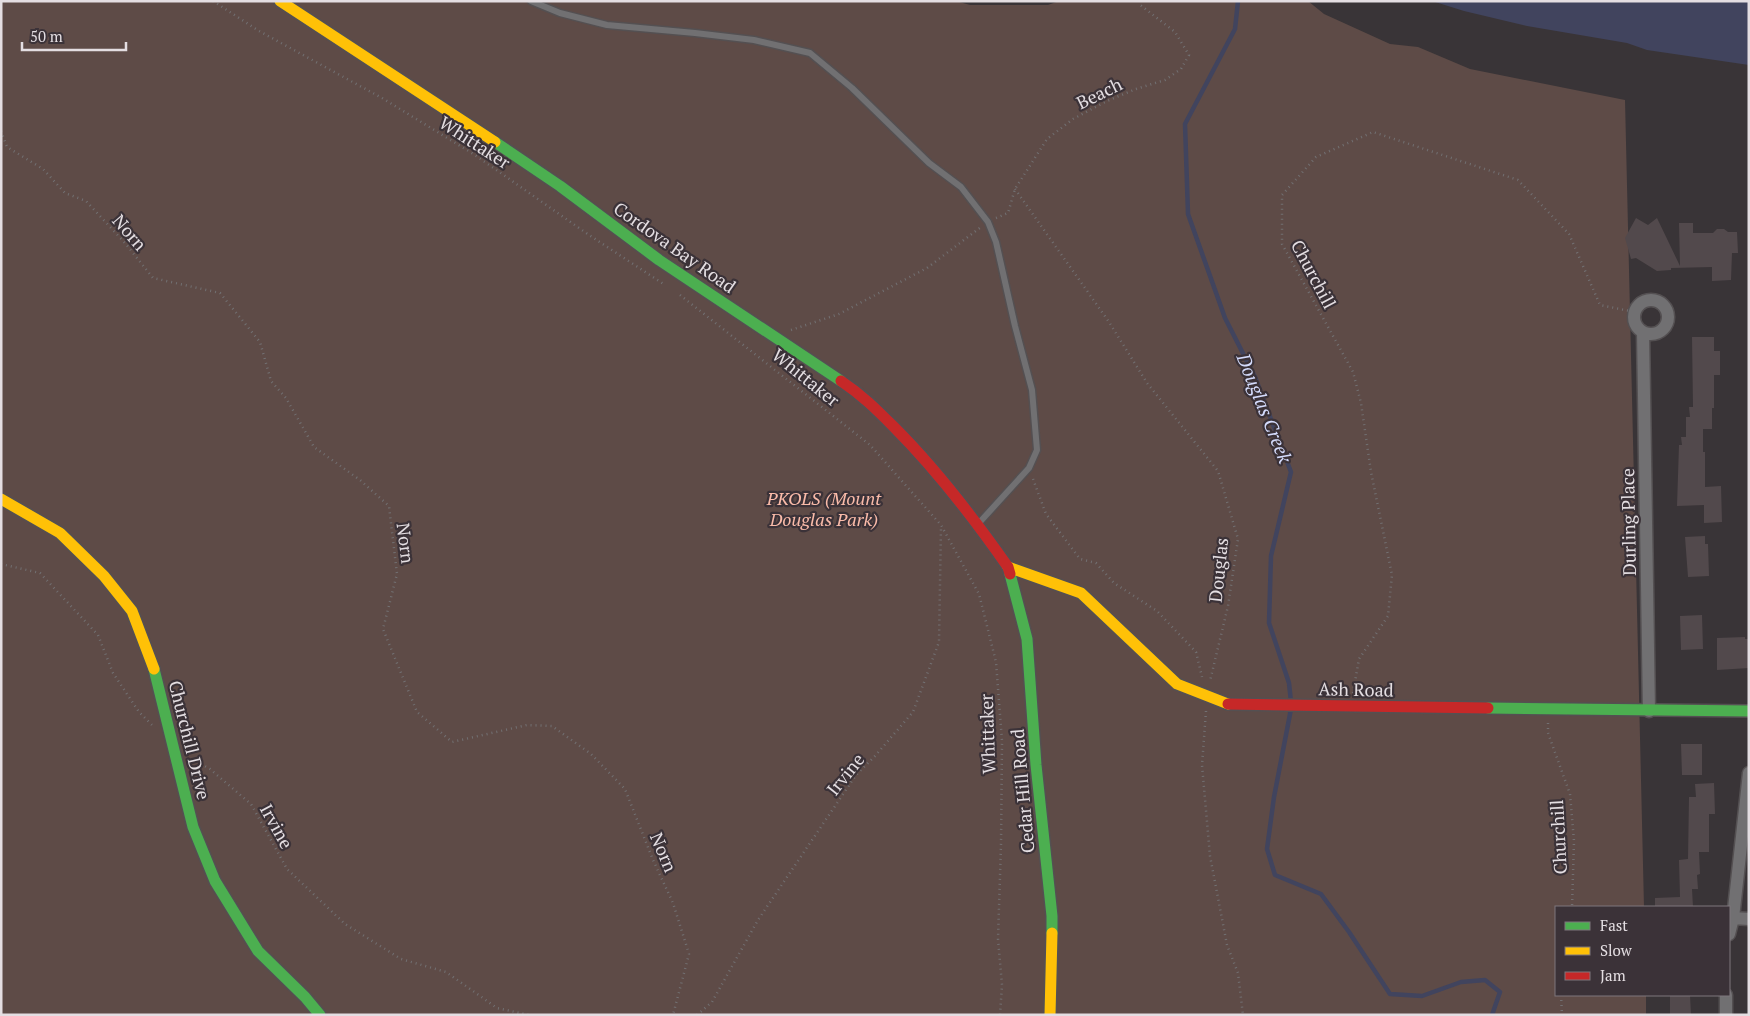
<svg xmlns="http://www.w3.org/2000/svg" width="1750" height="1016" font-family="'PT Serif',serif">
<rect width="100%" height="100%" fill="#393437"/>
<!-- green -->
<path fill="#5e4b47" d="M1,1H956L970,5H1048L1059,1H1308L1324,14L1390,44L1418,47L1470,69L1625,100L1644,907H1556V995H1646V1015H1Z"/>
<!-- water -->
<path fill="#41445e" d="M1432,1H1749V65L1647,50L1627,43L1527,26L1464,11Z"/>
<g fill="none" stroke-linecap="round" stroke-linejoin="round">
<!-- stream -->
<path stroke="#41445e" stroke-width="4.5" d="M1238,1L1235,29L1185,124L1188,214L1225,318L1255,377L1291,472L1271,556L1269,623L1289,683L1291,702
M1291,709L1274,797L1267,849L1275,875L1321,894L1349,932L1390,994L1422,996L1461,982L1485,980L1500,992L1492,1015"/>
</g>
<!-- building -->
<path fill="#52494c" d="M1636,218L1648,225L1657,218L1680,266L1679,223H1693V233H1713L1717,229H1724L1728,232H1737L1738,253H1732L1731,280L1712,281V267L1671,268V270L1657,271L1636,258L1631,259L1625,238Z
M1692,337H1714V351H1720V375H1714V408H1712V429H1703V452H1705V487L1721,486L1722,522L1704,523V505L1677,506L1679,445H1682L1681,437H1686V417H1690L1689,407H1693Z
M1705,536V544H1708L1709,576L1688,577L1685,537Z
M1702,615L1703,649L1681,650L1680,616Z
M1745,637V639H1749V668L1717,670V638Z
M1681,744H1702V775H1682Z
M1714,783L1715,814H1709V852H1699L1700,874L1697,875L1698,889H1692L1693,907H1655V898L1680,897L1679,860L1688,859L1689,797H1696L1695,784Z
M1670,995H1690L1691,1015H1670Z"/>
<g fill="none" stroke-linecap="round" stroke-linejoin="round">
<!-- lane casing -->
<g stroke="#545052" stroke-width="9">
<path id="lane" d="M531,1L560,13L607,25L695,33L754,40L810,53L852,88L929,163L961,187L988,222L996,242L1015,326L1032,390L1037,450L1029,468L979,523"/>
</g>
<!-- street casing -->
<g stroke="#545052" stroke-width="15">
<path id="street" d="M1634 317a17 17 0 1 1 34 0a17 17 0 1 1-34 0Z
M1643,332L1649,711
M1733,918L1749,919
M1729,934L1733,918L1749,773
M1726,995V1015"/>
</g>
<!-- fast casing -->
<g stroke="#545052" stroke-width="14">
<path id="fast" d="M495,142L560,186L659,260L841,381
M1010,574L1027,639L1036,765L1052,916V933
M154,669L193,827L215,881L258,951L305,997L320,1015
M1488,708L1749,711"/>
</g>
<!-- slow casing -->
<g stroke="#545052" stroke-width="14">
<path id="slow" d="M280,1L495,142
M1,499L60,533L104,576L132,611L154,669
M1008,567L1081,593L1177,684L1228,704
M1050,1015L1052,933"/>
</g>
<!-- jam casing -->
<g stroke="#545052" stroke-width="14">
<path id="jam" d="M841,381C862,395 876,409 894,427C936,469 973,517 1008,567L1010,574
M1228,704L1488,708"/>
</g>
<!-- path -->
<path stroke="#727072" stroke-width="2.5" stroke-dasharray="1 4" stroke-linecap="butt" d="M213,1L259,31L382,98L475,155L589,235L665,285
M1,131L7,147L43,169L65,193L86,201L125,243L153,278L220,293L260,342L271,381L286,398L314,447L360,480L389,506L397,574L383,629L417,712L452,742L527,725L552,726L591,754L625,789L653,860L673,903L689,954L673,1015
M1015,189L1109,322L1147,383L1218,471L1238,539L1228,606L1210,681
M996,218L1008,213L1015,189L1047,139L1073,119L1107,101L1136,89L1165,80L1181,69L1189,55L1175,32L1139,4
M680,295L870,445L941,525L979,594L996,662L1002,741L1001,844L998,939L1002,985L1000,1015
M791,330L839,314L927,268L981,227
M1033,479L1046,514L1080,559L1096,563L1114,583L1157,611L1196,652L1202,677
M1,564L40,573L98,635L113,673L139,712L152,725
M1353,693L1359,659L1388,616L1392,575L1371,472L1361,403L1353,372L1282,244V195L1316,157L1373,132L1518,180L1569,234L1600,305L1635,312
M1206,711L1202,765L1210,856L1227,945L1238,973L1243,1015
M1548,723V733L1570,794L1574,841L1572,907
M192,759L210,769L251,804L287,869L345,924L401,959L446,972L497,1008L529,1015
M1561,995L1562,1015
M697,1015L712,1002L758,920L856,775L875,756L913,712L939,642L941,527"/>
<!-- lane -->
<use href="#lane" stroke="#717072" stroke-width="6"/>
<!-- street -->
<use href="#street" stroke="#717072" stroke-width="12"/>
<!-- fast -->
<use href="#fast" stroke="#4caf50" stroke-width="11"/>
<!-- slow -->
<use href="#slow" stroke="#ffc107" stroke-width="11"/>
<!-- jam -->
<use href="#jam" stroke="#c62828" stroke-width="11"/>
</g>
<g text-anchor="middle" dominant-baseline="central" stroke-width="4.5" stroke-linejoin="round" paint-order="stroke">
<!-- street labels -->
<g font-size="18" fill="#e4dee2" stroke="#3b3238">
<text transform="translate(1099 93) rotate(-26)">Beach</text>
<text transform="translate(475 142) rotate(33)">Whittaker</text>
<text transform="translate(130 232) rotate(49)">Norn</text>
<text transform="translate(675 247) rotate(35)">Cordova Bay Road</text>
<text transform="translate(1314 274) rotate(62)">Churchill</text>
<text transform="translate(806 377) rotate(39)">Whittaker</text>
<text transform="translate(1628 522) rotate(-91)">Durling Place</text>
<text transform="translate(406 543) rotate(83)">Norn</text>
<text transform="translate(1218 570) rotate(-84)">Douglas</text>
<text transform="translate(1356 689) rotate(1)">Ash Road</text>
<text transform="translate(987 734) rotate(-92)">Whittaker</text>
<text transform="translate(190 740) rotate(76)">Churchill Drive</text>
<text transform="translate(845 774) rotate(-51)">Irvine</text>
<text transform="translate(1022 791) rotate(-95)">Cedar Hill Road</text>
<text transform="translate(277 826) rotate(61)">Irvine</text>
<text transform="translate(1558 837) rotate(-93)">Churchill</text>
<text transform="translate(664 852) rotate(67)">Norn</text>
</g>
<!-- park labels -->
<g font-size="18" font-style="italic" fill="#fabba9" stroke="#3b3238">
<text x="824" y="498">PKOLS (Mount<tspan x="824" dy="21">Douglas Park)</tspan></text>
</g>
<!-- water labels -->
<g font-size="19" font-style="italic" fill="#d4dbfc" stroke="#3b3238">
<text transform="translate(1265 408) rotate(68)">Douglas Creek</text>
</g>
</g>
<!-- border -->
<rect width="1750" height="1016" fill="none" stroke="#e4dee2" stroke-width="5"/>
<!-- legend -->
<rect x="1555" y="906" width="175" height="90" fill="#3b3238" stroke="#7f777c"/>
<rect x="1565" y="922" width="25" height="8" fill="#4caf50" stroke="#7f777c"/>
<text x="1600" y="931" font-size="15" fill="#e4dee2">Fast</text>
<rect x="1565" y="947" width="25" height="8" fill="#ffc107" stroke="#7f777c"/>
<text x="1600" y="956" font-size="15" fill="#e4dee2">Slow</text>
<rect x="1565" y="972" width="25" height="8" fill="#c62828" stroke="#7f777c"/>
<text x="1600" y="981" font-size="15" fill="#e4dee2">Jam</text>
<!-- scale -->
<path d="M22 42v8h104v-8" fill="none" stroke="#e4dee2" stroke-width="2.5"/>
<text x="30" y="42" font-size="15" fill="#e4dee2" stroke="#3b3238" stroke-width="4" paint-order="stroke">50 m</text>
</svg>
